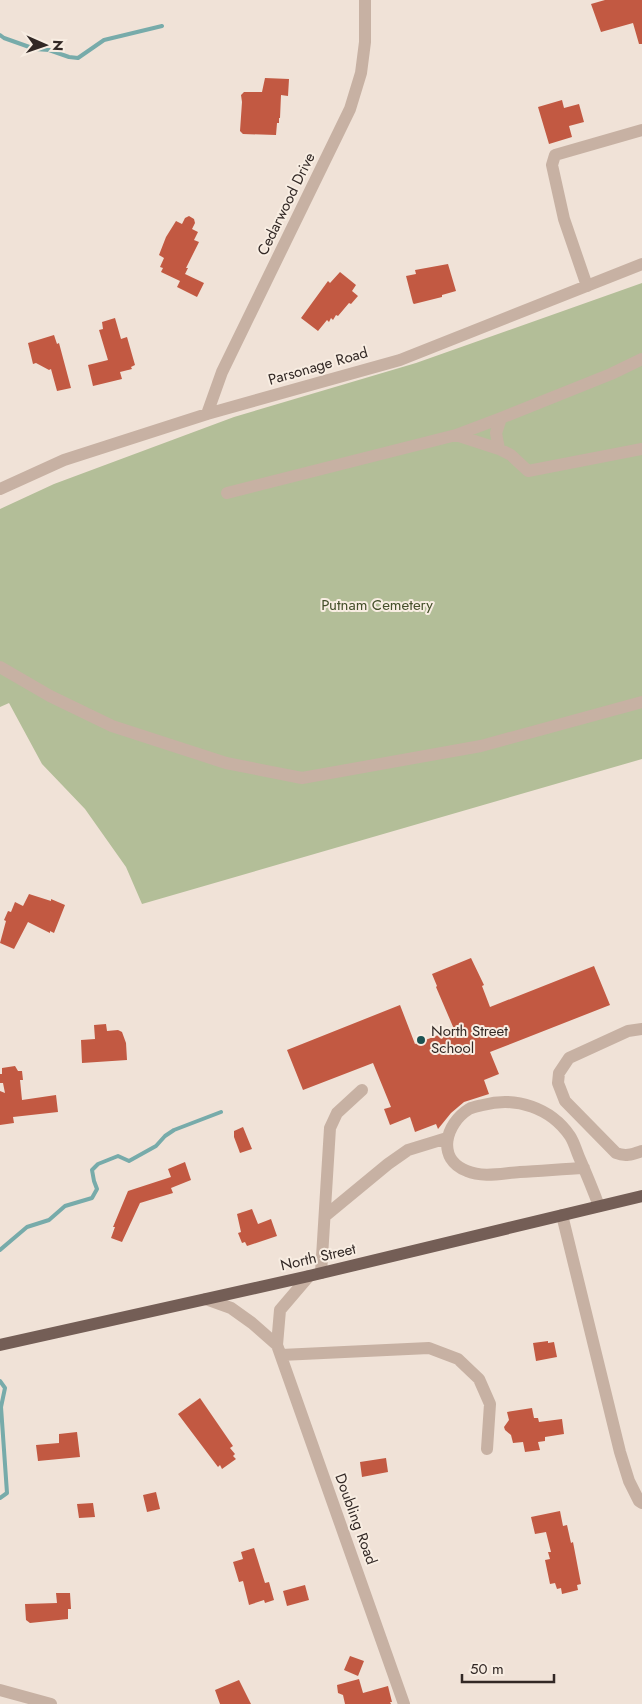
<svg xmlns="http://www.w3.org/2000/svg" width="642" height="1704" font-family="Jost,sans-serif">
<rect width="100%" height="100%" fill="#f0e2d7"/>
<!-- green -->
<path fill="#b3be98" d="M642,283V759L142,904L126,867L85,809L42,764L9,703L0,707V509L54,484L234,417L416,363Z"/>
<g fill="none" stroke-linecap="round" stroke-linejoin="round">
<!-- stream -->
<path stroke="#77abaa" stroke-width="4" d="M0,35L4,38L35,49L49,50L69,57L78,58L104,40L162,26
M0,1250L27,1227L49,1220L65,1206L92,1198L97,1189L94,1181L92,1170L98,1164L118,1156L129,1161L156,1146L165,1136L174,1130L221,1112
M0,1381L5,1388L1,1407L7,1493L0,1498"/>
</g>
<!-- building -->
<path fill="#c25942" d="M605,0H642V44H639L633,23L601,32L591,4Z
M265,78L289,79L288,96L281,95L280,118H279V123H277L276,135L243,134L240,131L242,102L241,95L244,92H262Z
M562,100L564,108L579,104L584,122L569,126L572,137L549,144L538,107Z
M189,216L194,219L195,223L192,229L198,232L194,240L199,242L186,268H188L185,274L204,283L197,297L177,287L180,281L161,272L163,268L160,267L164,258L159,255L166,237L176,221L182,224L185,218Z
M448,264L456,291L442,295V297L414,304L413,303L406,276L416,274L415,270Z
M340,272L356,285L352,291L358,296L351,304L349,303L338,316L336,315L333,320L331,318L329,322L327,320L318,331L301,318L328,281L330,283Z
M115,318L121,339L127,337L135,365L131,367L132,369L120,372L122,379L93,386L88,365L108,360L99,330L103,329L102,322Z
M54,335L57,344L59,343L71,388L57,391L51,369L49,370L36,363L33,364L28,343Z
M29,894L51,901V899L65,905L54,933L50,931V933L28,922L14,949L0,943L6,921L4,920L8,911L11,912L15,902L23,906Z
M471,958L484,985L482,986L490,1007L594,966L610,1005L490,1052L499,1074L484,1080L489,1094L464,1102L451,1113L438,1129L436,1124L415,1132L410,1117L390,1125L384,1109L391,1107L373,1063L303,1090L287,1050L400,1005L415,1044L454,1029L436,987L437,986L432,974Z
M106,1024L107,1031L118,1030L122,1032L126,1043L127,1060L82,1063L81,1040L95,1039L94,1025Z
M15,1066L18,1071H22L23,1080H20L22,1100L56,1095L58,1112L13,1117L14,1123L0,1125V1091L5,1093L3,1083H0V1074H2V1068Z
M243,1127L252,1149L240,1153L234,1137V1131Z
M185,1162L191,1180L171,1188L173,1193L140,1203L122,1242L111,1238L115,1227H113L128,1191L171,1177L168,1169Z
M252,1209L258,1224L271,1219L277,1236L247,1246L245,1242L242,1243L238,1233L241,1232L237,1214Z
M548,1341V1343L554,1342L557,1357L536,1361L533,1343Z
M200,1398L233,1446L230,1448L235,1454L233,1456L236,1459L222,1469L220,1465L218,1467L178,1414Z
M532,1408L534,1418H538L539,1422L562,1419L564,1434L545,1437V1441L538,1442L540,1450L525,1452L523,1442L513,1443L511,1435L505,1430L504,1427L509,1420L507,1412Z
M77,1432L80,1457L38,1461L36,1445L59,1443V1434Z
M386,1458L388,1472L362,1477L360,1462Z
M156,1492L160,1509L147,1512L143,1495Z
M93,1503L95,1517L79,1518L77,1504Z
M560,1511L563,1526L567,1525L571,1543L573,1542L581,1584L577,1585L578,1590L562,1594L561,1588L557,1589L555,1583L550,1584L545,1560L550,1559L548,1552H551L546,1532L535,1534L531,1517Z
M254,1548L265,1583L269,1582L274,1600L265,1603L264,1600L249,1605L243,1581L239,1582L233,1562L243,1559L241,1552Z
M305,1585L309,1600L287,1606L283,1591Z
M56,1593H70L71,1609H68V1619L30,1623L26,1620L25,1604L57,1603Z
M350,1656L364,1661L358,1676L344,1670Z
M359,1679L363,1693L388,1686L392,1702H390L391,1704H345L343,1695L338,1693L337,1685Z
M239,1680L251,1704H220L215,1690Z"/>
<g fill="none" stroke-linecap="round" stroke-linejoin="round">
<!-- minor -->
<path stroke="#c7b1a3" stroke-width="12" d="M587,286L564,219L552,165L555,155L642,130
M207,414L222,372L350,109L361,73L365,42V0
M501,418L611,374L642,359
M456,435L501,418L496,433L499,449
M0,489L64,460L207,414L400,360L642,264
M227,493L456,435L499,449L511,455L528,471L642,449
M0,667L50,696L112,726L226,763L302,778L481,746L642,702
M642,1029L628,1031L569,1058L559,1073L558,1083L565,1101L616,1153C626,1157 633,1154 642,1151
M584,1168C563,1169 541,1171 520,1172C503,1173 483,1178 467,1171C436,1159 445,1124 469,1109C473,1107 479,1106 483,1105C516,1096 551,1108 570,1136C574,1142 576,1150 579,1157C586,1173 593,1190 599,1206
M562,1215L620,1452L629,1481L639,1501L642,1503
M325,1216L388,1164L408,1150L447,1138
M321,1273L330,1128L337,1113L362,1090
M309,1276L280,1310L277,1345L404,1704
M206,1299L231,1308L252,1323L277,1345
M281,1355L429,1348L458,1359L479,1379L490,1404L487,1449
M0,1690L51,1704"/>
<!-- major -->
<path stroke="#745e56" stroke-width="12" d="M0,1345L309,1276L642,1196"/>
</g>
<!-- markers -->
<circle fill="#1c5252" stroke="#f8ede2" stroke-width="2" cx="421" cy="1040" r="5"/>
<g text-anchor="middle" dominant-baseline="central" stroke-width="4" stroke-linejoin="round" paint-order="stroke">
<!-- street labels -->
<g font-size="15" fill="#322825" stroke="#f8ede2">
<text transform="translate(286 204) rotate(-64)">Cedarwood Drive</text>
<text transform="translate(318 366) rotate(-16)">Parsonage Road</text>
<text transform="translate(318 1257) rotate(-13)">North Street</text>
<text transform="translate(356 1519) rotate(70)">Doubling Road</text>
</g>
<!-- park labels -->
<g font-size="15" fill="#444f2a" stroke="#f8ede2">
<text x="377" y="605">Putnam Cemetery</text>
</g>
<!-- poi labels -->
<g font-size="15" fill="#322825" stroke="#f8ede2" text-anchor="start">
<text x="431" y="1031">North Street<tspan x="431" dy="17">School</tspan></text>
</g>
</g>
<!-- north arrow -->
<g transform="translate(45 45) rotate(92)" stroke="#f8ede2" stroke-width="4" paint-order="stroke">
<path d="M0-4L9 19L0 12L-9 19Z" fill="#322825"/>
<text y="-8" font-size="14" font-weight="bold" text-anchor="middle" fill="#322825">N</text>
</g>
<!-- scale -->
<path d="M462 1674v8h92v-8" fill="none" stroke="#322825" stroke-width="2.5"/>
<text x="470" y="1674" font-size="15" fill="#322825" stroke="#f8ede2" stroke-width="4" paint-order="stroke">50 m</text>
</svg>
